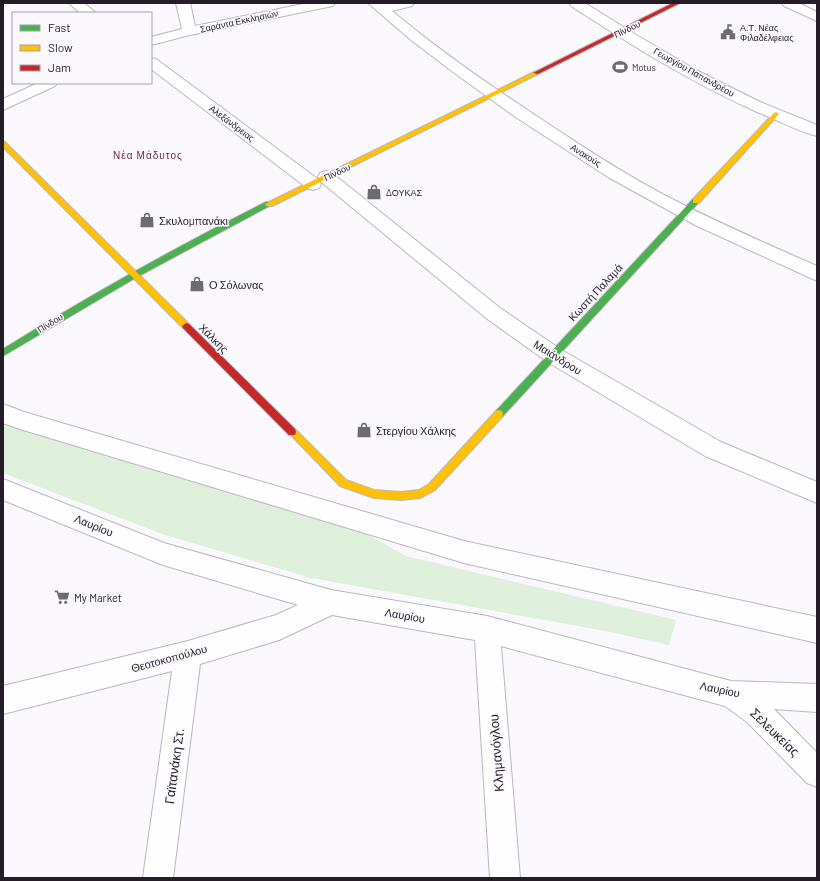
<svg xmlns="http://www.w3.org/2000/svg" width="820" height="881" font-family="Barlow,sans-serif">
<rect width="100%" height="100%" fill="#faf8fc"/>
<!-- green -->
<path fill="#deefdc" d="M3,406L318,507L406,556L676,620L669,645L605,631L311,578L165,535L3,473Z"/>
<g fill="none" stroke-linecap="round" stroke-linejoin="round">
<!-- street casing -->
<g stroke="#bab6bd" stroke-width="2">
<path id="street" d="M69,3H84L96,13H80Z
M176,3H190L195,26L308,3H335L333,6L328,7L190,35L151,45V37L182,29Z
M368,3L385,4L414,3L412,6L392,11C440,51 492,87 544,121C586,149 629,177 674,200C721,224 769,245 817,266V281L695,225L608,177L517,118L453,72L411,40Z
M569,3H585L638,36L698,71L760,102L817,125V136C797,131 777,120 757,112C692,83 631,45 571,6Z
M782,3H799L817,12V21L784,6Z
M151,58L156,59L319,180L321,184L319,188L313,190L307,188L151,69Z
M38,83H57L55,86L3,110V99Z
M326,171L332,173L500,308L560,349L721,442L817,482V503L705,456L546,361L486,318L320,181L318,177L320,173Z
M3,404L24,412L464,541L817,617V643L464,563L20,429L3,423Z
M3,479L164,543L331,590L487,616L731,681L817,684V712L774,709L817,753V787L807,783L747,722L725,706L501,646L520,878H490L475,640L332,615L279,640L200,664L173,878H143L172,671L3,714V686L188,641L276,615L298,605L163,565L3,500Z"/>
</g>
<!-- fast casing -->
<g stroke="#bab6bd" stroke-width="2">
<path id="fast" d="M693,199H696L700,201L502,417H496L495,414L496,411Z
M266,202H272L273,204L137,277L3,356V349C89,296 176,247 266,202Z"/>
</g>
<!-- slow casing -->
<g stroke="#bab6bd" stroke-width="2">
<path id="slow" d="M536,71L538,72V74L272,206H266L265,204Z
M776,112L778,113V115L699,203H693V199L774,113Z
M3,141L5,142L189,324L190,326L189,328H183L3,147Z
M499,410L502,411L503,414L502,417L435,490L420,498L401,500L374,498L340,486L288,432L289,429H295L346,480L374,490L401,492L419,490L429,484L496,411Z"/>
</g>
<!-- jam casing -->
<g stroke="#bab6bd" stroke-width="2">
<path id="jam" d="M673,3H680L538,74L533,73Z
M186,323L189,324L295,429L296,432L295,435H289L183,328L182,326Z"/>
</g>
<!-- street -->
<use href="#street" fill="#fefeff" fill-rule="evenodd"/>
<!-- fast -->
<use href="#fast" fill="#4caf50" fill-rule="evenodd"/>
<!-- slow -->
<use href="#slow" fill="#ffc107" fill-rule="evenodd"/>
<!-- jam -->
<use href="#jam" fill="#c62828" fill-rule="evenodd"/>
</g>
<!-- icons -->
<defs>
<g id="civic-bare" transform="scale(1.2)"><path d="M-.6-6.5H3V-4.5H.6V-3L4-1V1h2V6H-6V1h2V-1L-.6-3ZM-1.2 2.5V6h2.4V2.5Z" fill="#6f6a72" stroke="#faf7fd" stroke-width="2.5" paint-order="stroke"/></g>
<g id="stadium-bare" transform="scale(1.2)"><path d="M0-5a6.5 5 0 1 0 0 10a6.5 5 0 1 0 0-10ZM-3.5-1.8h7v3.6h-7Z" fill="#6f6a72" stroke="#faf7fd" stroke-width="2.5" paint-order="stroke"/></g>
<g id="shop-bare" transform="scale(1.2)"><path d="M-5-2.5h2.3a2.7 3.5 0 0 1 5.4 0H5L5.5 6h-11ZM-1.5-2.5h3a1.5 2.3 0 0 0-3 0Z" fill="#6f6a72" stroke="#faf7fd" stroke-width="2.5" paint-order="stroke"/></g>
<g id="supermarket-bare" transform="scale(1.2)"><path d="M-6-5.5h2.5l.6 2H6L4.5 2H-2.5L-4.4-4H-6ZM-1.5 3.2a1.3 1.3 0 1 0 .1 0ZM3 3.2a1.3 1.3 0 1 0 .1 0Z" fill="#6f6a72" stroke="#faf7fd" stroke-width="2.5" paint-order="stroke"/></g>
</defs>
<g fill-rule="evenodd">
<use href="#civic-bare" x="728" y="32"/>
<use href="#stadium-bare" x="620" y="67"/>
<use href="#shop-bare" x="374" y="192"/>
<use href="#shop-bare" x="147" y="220"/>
<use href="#shop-bare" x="197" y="284"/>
<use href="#shop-bare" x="364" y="430"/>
<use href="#supermarket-bare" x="62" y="597"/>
</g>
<g text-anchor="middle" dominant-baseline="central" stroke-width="3" stroke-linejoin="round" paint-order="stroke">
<!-- far-street labels -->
<g font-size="9" fill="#241d28" stroke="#faf7fd">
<text transform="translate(239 21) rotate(-12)">Σαράντα Εκκλησιών</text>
<text transform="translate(627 29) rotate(-26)">Πίνδου</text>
<text transform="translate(694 72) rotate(29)">Γεωργίου Παπανδρέου</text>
<text transform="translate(232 123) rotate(37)">Αλεξάνδρειας</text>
<text transform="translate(586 155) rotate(32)">Ανακούς</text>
<text transform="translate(337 172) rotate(-26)">Πίνδου</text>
<text transform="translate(50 323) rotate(-32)">Πίνδου</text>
</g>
<!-- far-poi labels -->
<g font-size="9" fill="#241d28" stroke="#faf7fd" text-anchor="start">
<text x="740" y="27">Α.Τ. Νέας<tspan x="740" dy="10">Φιλαδέλφειας</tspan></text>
<text x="632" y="67">Motus</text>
<text x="386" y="192">ΔΟΥΚΑΣ</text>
</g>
<!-- far-neighbourhood labels -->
<g font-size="10" letter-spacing="1" fill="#702a3a" stroke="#faf7fd">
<text x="148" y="155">Νέα Μάδυτος</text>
</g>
<!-- poi labels -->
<g font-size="11" fill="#241d28" stroke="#faf7fd" text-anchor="start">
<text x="159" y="220">Σκυλομπανάκι</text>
<text x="209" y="284">Ο Σόλωνας</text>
<text x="376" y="430">Στεργίου Χάλκης</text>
<text x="74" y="597">My Market</text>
</g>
<!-- street labels -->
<g font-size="11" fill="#241d28" stroke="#faf7fd">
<text transform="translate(595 292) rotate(-47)">Κωστή Παλαμά</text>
<text transform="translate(214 338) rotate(45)">Χάλκης</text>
<text transform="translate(558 357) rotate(32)">Μαιάνδρου</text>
<text transform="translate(94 525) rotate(22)">Λαυρίου</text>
<text transform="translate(405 615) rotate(10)">Λαυρίου</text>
<text transform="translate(169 658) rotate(-15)">Θεοτοκοπούλου</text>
<text transform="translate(720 689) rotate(12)">Λαυρίου</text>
</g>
<!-- near-street labels -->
<g font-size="13" fill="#241d28" stroke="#faf7fd">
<text transform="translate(775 732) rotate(44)">Σελευκείας</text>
<text transform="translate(496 753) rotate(-94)">Κλημανόγλου</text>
<text transform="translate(174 766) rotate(-82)">Γαϊτανάκη Στ.</text>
</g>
</g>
<!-- border -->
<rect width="820" height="881" fill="none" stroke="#241d28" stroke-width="8"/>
<!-- legend -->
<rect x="12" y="12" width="140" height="72" fill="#faf7fd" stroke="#a4a0a8"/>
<rect x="20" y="25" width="20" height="6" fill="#4caf50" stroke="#a4a0a8"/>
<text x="48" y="32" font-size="12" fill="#241d28">Fast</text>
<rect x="20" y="45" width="20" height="6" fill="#ffc107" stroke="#a4a0a8"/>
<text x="48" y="52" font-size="12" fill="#241d28">Slow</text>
<rect x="20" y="65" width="20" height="6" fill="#c62828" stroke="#a4a0a8"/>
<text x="48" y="72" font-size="12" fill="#241d28">Jam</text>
</svg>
